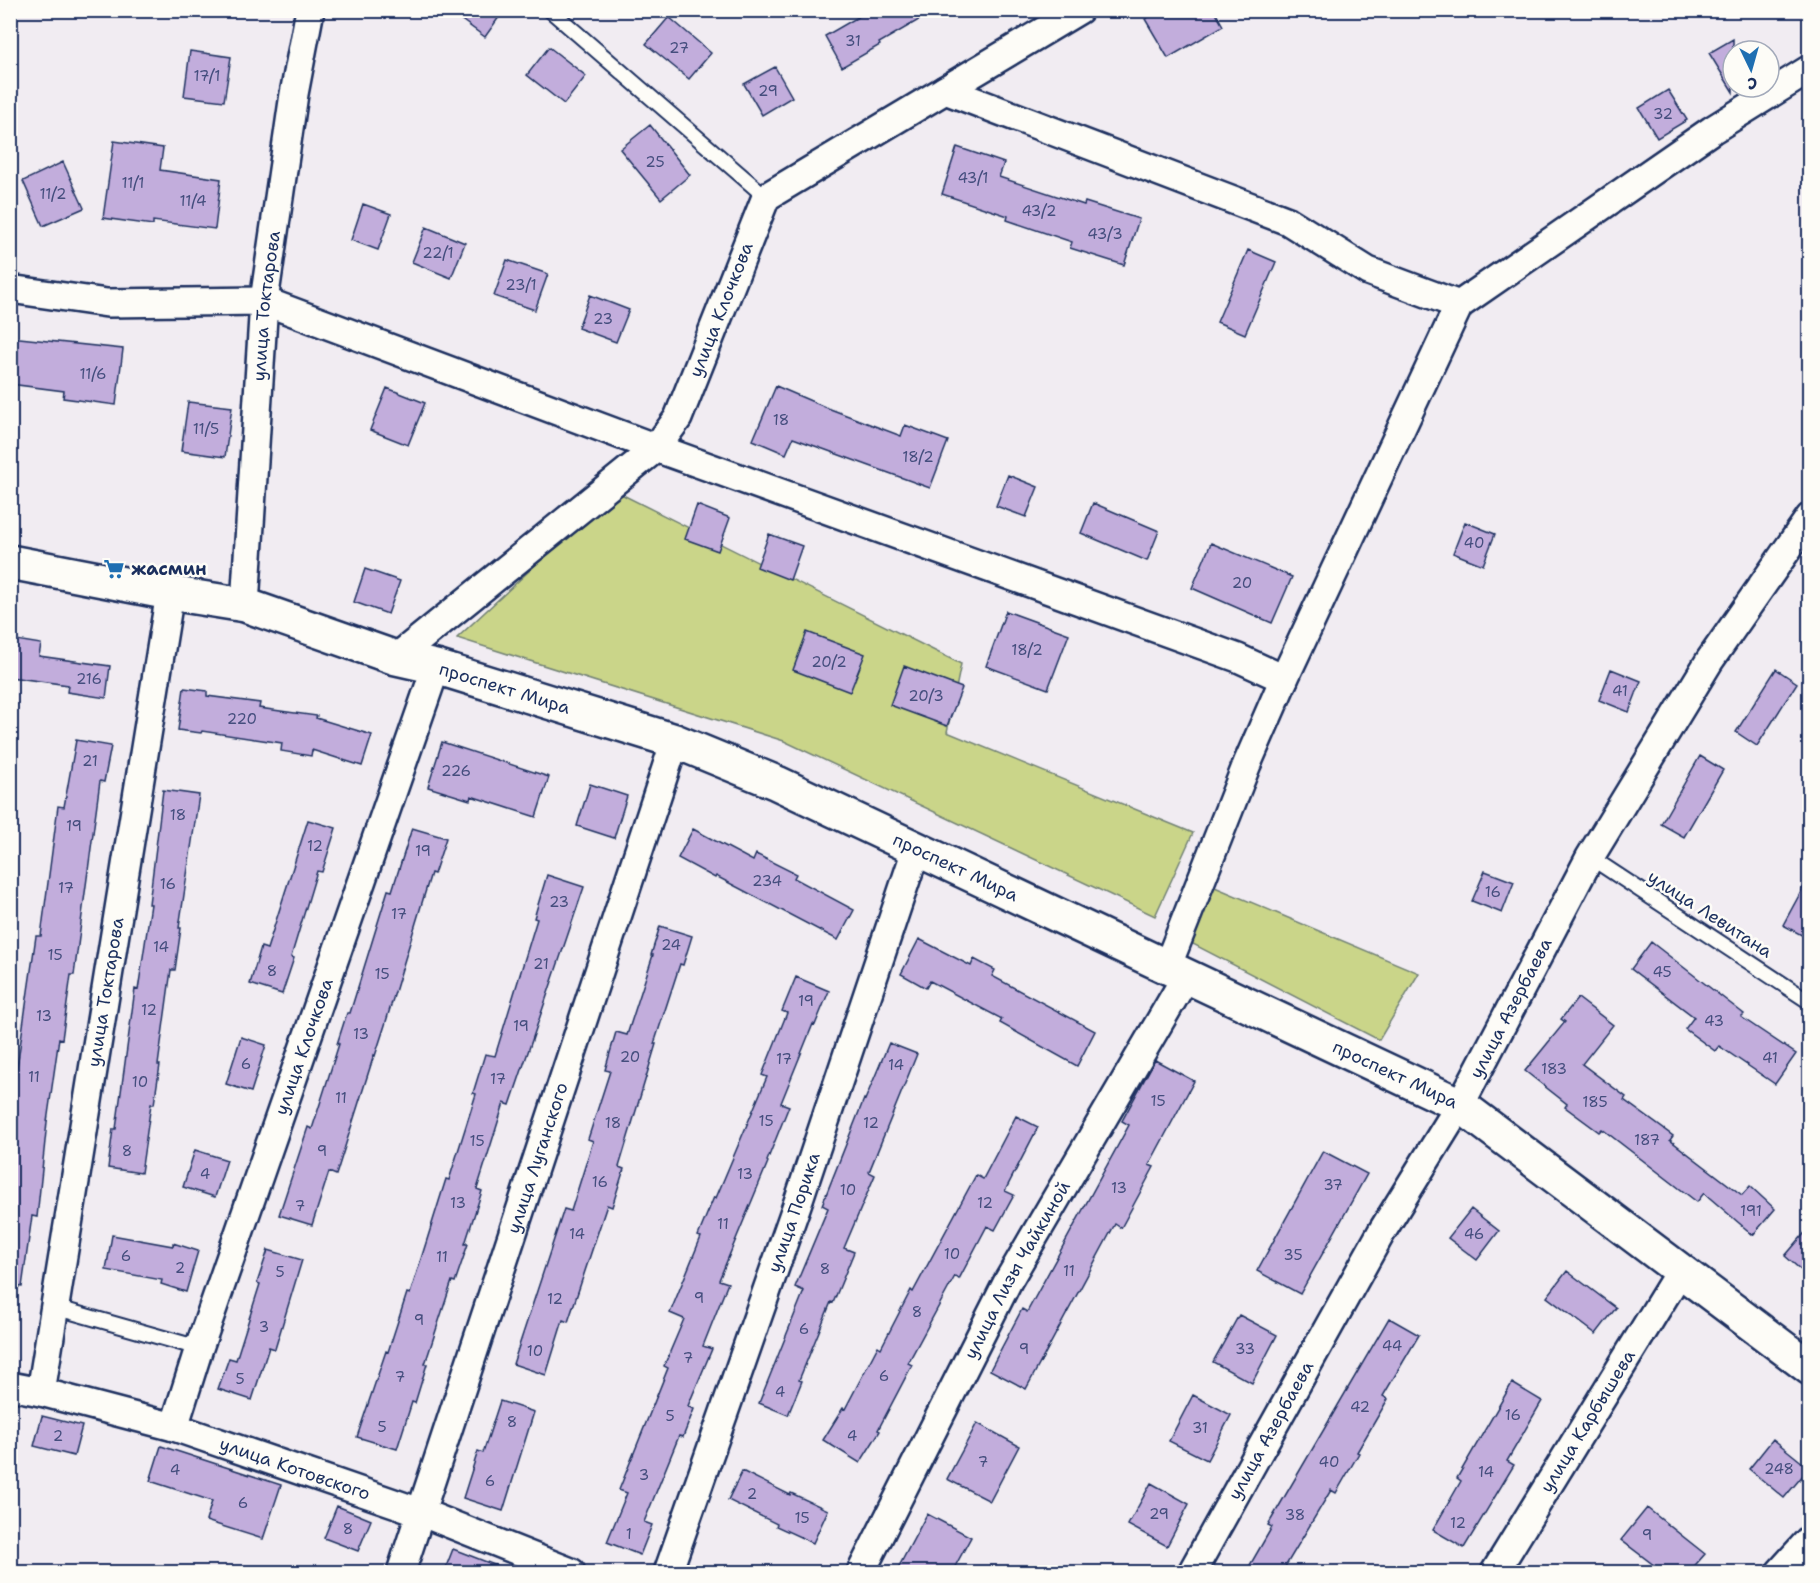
<svg xmlns="http://www.w3.org/2000/svg" width="1820" height="1583" font-family="'Shantell Sans',sans-serif">
<rect width="100%" height="100%" fill="#f1ecf2"/>
<filter id="ink" filterUnits="userSpaceOnUse"><feTurbulence type="fractalNoise" baseFrequency=".0167" numOctaves="2"/><feDisplacementMap in="SourceGraphic" scale="12" xChannelSelector="R" yChannelSelector="G"/><feConvolveMatrix kernelMatrix="1 2 1 2 8 2 1 2 1" color-interpolation-filters="sRGB"/></filter>
<g filter="url(#ink)">
<!-- green -->
<path fill="#cad589" stroke="#728274" stroke-width="1.5" d="M615,491L961,664L947,732L1193,833L1155,916L784,741L457,638Z
M1210,885L1419,973L1379,1040L1189,942Z"/>
<!-- building -->
<path fill="#c2addc" stroke="#1b2f5e" stroke-width="1.5" d="M448,10H504L485,37Z
M870,10H936L879,43L880,45L842,67L825,36Z
M1161,10H1214L1223,26L1168,58L1145,19Z
M669,17L711,53L689,79L646,44Z
M1733,39V92L1709,53Z
M549,47L586,76L564,104L527,75Z
M190,51L231,57L224,101L184,96Z
M775,67L792,97L762,115L744,84Z
M1668,90L1687,120L1657,138L1639,108Z
M650,125L690,175L661,199L620,149Z
M114,141L163,148L160,170L221,179L215,229L153,221V225L103,218Z
M957,147L1004,163L999,177L1084,205L1085,202L1139,219L1124,265L1070,248L1072,242L1007,220L1008,216L942,194Z
M63,162L84,208L43,226L23,181Z
M363,204L391,214L378,250L351,240Z
M426,227L465,243L451,278L412,262Z
M1248,250L1276,262L1245,334L1217,322Z
M507,260L548,274L535,310L494,296Z
M590,295L629,310L616,342L578,328Z
M10,337L123,349L116,405L63,398L64,391L10,384Z
M776,386L825,407L901,436L905,425L948,441L930,488L793,438L786,454L753,440Z
M387,388L425,403L408,445L370,430Z
M188,402L232,407L225,457L181,451Z
M1008,475L1038,487L1026,517L996,506Z
M1093,503L1159,531L1147,561L1081,533Z
M697,505L730,518L718,551L685,539Z
M1465,522L1495,534L1483,565L1453,553Z
M769,534L802,546L790,580L757,567Z
M1211,543L1292,577L1272,623L1192,588Z
M365,569L400,581L388,614L354,602Z
M1006,611L1069,634L1048,689L986,666Z
M807,632L865,654L850,692L793,670Z
M10,639L41,644L39,656L110,666L106,698L67,692L68,685L10,677Z
M904,666L962,688L947,726L890,705Z
M1611,669L1641,681L1629,712L1599,700Z
M1776,669L1797,683L1757,746L1736,732Z
M184,688L207,691V696L260,703L259,708L317,716L316,718L372,735L362,766L312,750L311,756L281,751L282,743L202,731L201,733L178,730Z
M76,740L111,746L104,782L100,781L74,975H71L62,1039L59,1038L47,1122L37,1217L32,1216L22,1287L10,1286V1135L16,1095H13L36,936H41L58,806L64,807Z
M442,742L549,777L536,817L471,796L470,800L428,787Z
M1700,756L1723,770L1684,837L1661,824Z
M590,784L627,796L614,838L577,826Z
M163,790L199,795L179,928H181L175,970H171L158,1065H160L154,1104H151L141,1173L108,1168L113,1129H116L135,989L138,990L151,904H149Z
M308,820L336,828L322,872L317,871L291,957L294,958L282,994L250,984L261,947L267,949Z
M412,828L446,838L434,874L431,873L385,1025L375,1056L374,1055L336,1175L329,1172L312,1225L279,1215L308,1127L312,1129L339,1044H337L347,1013H350L388,890L392,891Z
M693,829L753,861L756,854L796,874L794,878L854,910L838,940L716,876L715,878L678,858Z
M1485,871L1514,882L1502,913L1472,901Z
M547,875L584,887L510,1105L504,1103L477,1189L482,1191L465,1244H468L455,1282L452,1281L425,1364H427L415,1403L412,1402L397,1449L357,1437L386,1351L388,1352L407,1293L410,1294L446,1179L449,1180L476,1094L473,1093L485,1054L495,1056L537,919L534,918Z
M1809,877V939L1783,925Z
M660,926L692,936L683,965L680,964L654,1044H656L619,1167L624,1169L612,1207L607,1205L568,1322L563,1320L546,1375L513,1364L564,1209L571,1211L593,1141L588,1139L610,1071L605,1070L616,1032L627,1035L653,955H651Z
M919,939L971,966L974,959L995,970L992,976L1095,1031L1077,1066L1000,1023L1002,1019L930,981L926,988L901,974Z
M1651,942L1744,1014L1741,1017L1796,1054L1775,1084L1719,1046L1715,1051L1685,1029L1694,1017L1631,969Z
M796,977L829,991L815,1025L813,1024L781,1103L789,1106L767,1161L768,1162L719,1280L728,1283L703,1346L712,1349L688,1406L694,1409L683,1437L679,1436L644,1522L652,1525L640,1555L607,1542L627,1493L619,1490L668,1368L664,1366L684,1319L670,1313L701,1237L698,1236L714,1197L716,1198L767,1077L762,1075L787,1013L782,1011Z
M1578,998L1613,1025L1582,1064L1626,1097L1624,1100L1673,1136L1670,1140L1742,1195L1750,1186L1775,1209L1753,1235L1704,1193L1697,1202L1602,1129L1599,1132L1565,1107L1567,1104L1525,1071L1565,1022L1561,1019Z
M241,1037L266,1045L251,1092L226,1084Z
M889,1043L917,1054L869,1172L875,1175L844,1248L854,1252L833,1303L831,1302L799,1380L802,1381L788,1415L759,1403L804,1291L795,1287L828,1208L822,1205L864,1099L865,1100Z
M1155,1060L1194,1081L1149,1165L1154,1167L1121,1228L1115,1224L1026,1389L990,1370L1022,1309L1027,1312L1129,1125L1122,1121Z
M1016,1116L1038,1127L1005,1191L1014,1195L995,1230L987,1226L959,1279L955,1276L908,1363L912,1365L878,1430L880,1431L860,1463L823,1440L843,1408L845,1409L878,1346L881,1348L911,1290L913,1292L976,1175L983,1179Z
M195,1150L227,1160L215,1197L183,1187Z
M1323,1151L1367,1174L1300,1294L1257,1271Z
M1471,1209L1499,1231L1477,1260L1448,1238Z
M1809,1228V1277L1785,1256Z
M112,1235L173,1246V1243L198,1251L186,1292L161,1284L162,1280L106,1270Z
M268,1250L302,1260L275,1349L269,1347L252,1400L218,1389L229,1358L236,1360L260,1284L257,1283Z
M1567,1271L1616,1308L1596,1334L1547,1297Z
M1239,1315L1277,1335L1252,1383L1213,1362Z
M1389,1318L1419,1335L1383,1396L1388,1399L1357,1452L1359,1453L1336,1493L1331,1490L1282,1572H1246L1272,1527L1268,1525Z
M1512,1383L1542,1401L1507,1461L1514,1465L1464,1548L1433,1530L1461,1481L1457,1478Z
M1193,1395L1231,1415L1207,1460L1169,1441Z
M500,1401L534,1412L503,1511L463,1498L478,1451L483,1453Z
M42,1416L82,1426L74,1456L34,1446Z
M977,1423L1019,1446L990,1501L947,1479Z
M1773,1439L1809,1468L1784,1498L1749,1469Z
M161,1446L281,1485L263,1539L206,1521L212,1501L150,1481Z
M742,1471L790,1495L791,1493L828,1510L813,1543L776,1526L777,1524L728,1500Z
M1151,1483L1189,1504L1167,1546L1128,1525Z
M337,1506L371,1520L358,1551L324,1538Z
M1647,1508L1705,1554L1689,1572H1663L1621,1540Z
M927,1514L971,1537L952,1572H896Z
M453,1549L510,1571V1572H444Z"/>
<g fill="none" stroke-linecap="round" stroke-linejoin="round">
<!-- lane casing -->
<g stroke="#1b2f5e" stroke-width="18">
<path id="lane" d="M550,10L766,197
M1590,857L1810,1002
M54,1307L199,1348"/>
</g>
<!-- street casing -->
<g stroke="#1b2f5e" stroke-width="32">
<g id="street">
<path d="M945,90L1288,221L1368,271L1459,305"/>
<path d="M10,289L107,303L264,301L656,448L1238,658L1284,679L1247,764L1167,967"/>
<path id="s1" d="M245,605L264,301L294,94L310,10"/>
<path id="s2" d="M396,658L656,448L678,418L766,197L1079,10"/>
<path d="M1284,679L1459,305L1712,130L1810,69"/>
<path id="s3" d="M10,1386L41,1392L174,1427L420,1512L571,1572"/>
<path id="s4" d="M41,1392L170,593"/>
<path id="s5" d="M174,1427L199,1348L436,667"/>
<path id="s6" d="M401,1572L675,741"/>
<path id="s7" d="M668,1572L799,1199L916,850"/>
<path id="s8" d="M861,1572L1008,1281L1187,975"/>
<path id="s9" d="M1192,1572L1381,1233L1460,1105L1590,857L1710,660L1810,517"/>
<path id="s10" d="M1495,1572L1680,1271"/>
<path d="M1780,1572L1810,1539"/>
</g>
</g>
<!-- secondary casing -->
<g stroke="#1b2f5e" stroke-width="38">
<g id="secondary">
<path id="s11" d="M10,562L170,593L245,605L396,658L436,667L675,741L777,783L1460,1105L1810,1368"/>
</g>
</g>
<!-- lane -->
<use href="#lane" stroke="#fdfcf7" stroke-width="14"/>
<!-- street -->
<use href="#street" stroke="#fdfcf7" stroke-width="27"/>
<!-- secondary -->
<use href="#secondary" stroke="#fdfcf7" stroke-width="33"/>
</g>
</g>
<!-- icons -->
<defs>
<g id="supermarket-bare" transform="scale(1.62)"><path d="M-6-5.5h2.5l.6 2H6L4.5 2H-2.5L-4.4-4H-6ZM-1.5 3.2a1.3 1.3 0 1 0 .1 0ZM3 3.2a1.3 1.3 0 1 0 .1 0Z" fill="#1f6fb2" stroke="#fdfcf7" stroke-width="2.5" paint-order="stroke"/></g>
</defs>
<g fill-rule="evenodd">
<use href="#supermarket-bare" x="114" y="569"/>
</g>
<g text-anchor="middle" dominant-baseline="central" stroke-width="5" stroke-linejoin="round" paint-order="stroke">
<!-- number labels -->
<g font-size="15" fill="#454e7e">
<text x="853" y="41">31</text>
<text x="679" y="48">27</text>
<text x="207" y="76">17/1</text>
<text x="768" y="91">29</text>
<text x="1663" y="114">32</text>
<text x="655" y="162">25</text>
<text x="973" y="178">43/1</text>
<text x="133" y="183">11/1</text>
<text x="53" y="194">11/2</text>
<text x="193" y="201">11/4</text>
<text x="1039" y="211">43/2</text>
<text x="1105" y="234">43/3</text>
<text x="438" y="253">22/1</text>
<text x="521" y="285">23/1</text>
<text x="603" y="319">23</text>
<text x="93" y="374">11/6</text>
<text x="781" y="420">18</text>
<text x="206" y="429">11/5</text>
<text x="918" y="457">18/2</text>
<text x="1474" y="543">40</text>
<text x="1242" y="583">20</text>
<text x="1027" y="650">18/2</text>
<text x="829" y="662">20/2</text>
<text x="89" y="679">216</text>
<text x="1620" y="691">41</text>
<text x="926" y="696">20/3</text>
<text x="242" y="719">220</text>
<text x="90" y="761">21</text>
<text x="456" y="771">226</text>
<text x="178" y="815">18</text>
<text x="74" y="826">19</text>
<text x="315" y="846">12</text>
<text x="423" y="851">19</text>
<text x="767" y="881">234</text>
<text x="168" y="884">16</text>
<text x="66" y="888">17</text>
<text x="1493" y="892">16</text>
<text x="559" y="902">23</text>
<text x="399" y="914">17</text>
<text x="671" y="945">24</text>
<text x="161" y="947">14</text>
<text x="55" y="955">15</text>
<text x="541" y="964">21</text>
<text x="272" y="971">8</text>
<text x="1662" y="972">45</text>
<text x="382" y="974">15</text>
<text x="806" y="1001">19</text>
<text x="149" y="1010">12</text>
<text x="44" y="1016">13</text>
<text x="1714" y="1021">43</text>
<text x="521" y="1026">19</text>
<text x="361" y="1034">13</text>
<text x="630" y="1057">20</text>
<text x="1770" y="1058">41</text>
<text x="784" y="1059">17</text>
<text x="246" y="1064">6</text>
<text x="896" y="1065">14</text>
<text x="1554" y="1069">183</text>
<text x="34" y="1077">11</text>
<text x="498" y="1079">17</text>
<text x="140" y="1082">10</text>
<text x="341" y="1098">11</text>
<text x="1158" y="1101">15</text>
<text x="1595" y="1102">185</text>
<text x="766" y="1121">15</text>
<text x="613" y="1123">18</text>
<text x="871" y="1123">12</text>
<text x="1647" y="1140">187</text>
<text x="477" y="1141">15</text>
<text x="127" y="1151">8</text>
<text x="322" y="1151">9</text>
<text x="205" y="1174">4</text>
<text x="745" y="1174">13</text>
<text x="600" y="1182">16</text>
<text x="1333" y="1185">37</text>
<text x="1119" y="1188">13</text>
<text x="848" y="1190">10</text>
<text x="458" y="1203">13</text>
<text x="985" y="1203">12</text>
<text x="300" y="1206">7</text>
<text x="1751" y="1211">191</text>
<text x="723" y="1224">11</text>
<text x="577" y="1234">14</text>
<text x="1474" y="1234">46</text>
<text x="952" y="1254">10</text>
<text x="1293" y="1255">35</text>
<text x="126" y="1256">6</text>
<text x="442" y="1257">11</text>
<text x="180" y="1268">2</text>
<text x="825" y="1269">8</text>
<text x="1069" y="1271">11</text>
<text x="280" y="1272">5</text>
<text x="699" y="1298">9</text>
<text x="555" y="1299">12</text>
<text x="917" y="1312">8</text>
<text x="419" y="1320">9</text>
<text x="264" y="1327">3</text>
<text x="804" y="1329">6</text>
<text x="1392" y="1346">44</text>
<text x="1024" y="1349">9</text>
<text x="1245" y="1349">33</text>
<text x="535" y="1351">10</text>
<text x="688" y="1358">7</text>
<text x="884" y="1376">6</text>
<text x="400" y="1377">7</text>
<text x="240" y="1379">5</text>
<text x="780" y="1392">4</text>
<text x="1360" y="1407">42</text>
<text x="1513" y="1415">16</text>
<text x="670" y="1416">5</text>
<text x="512" y="1422">8</text>
<text x="382" y="1427">5</text>
<text x="1200" y="1428">31</text>
<text x="58" y="1436">2</text>
<text x="852" y="1436">4</text>
<text x="983" y="1462">7</text>
<text x="1329" y="1462">40</text>
<text x="1779" y="1469">248</text>
<text x="175" y="1470">4</text>
<text x="1486" y="1472">14</text>
<text x="644" y="1475">3</text>
<text x="490" y="1481">6</text>
<text x="752" y="1494">2</text>
<text x="243" y="1503">6</text>
<text x="1159" y="1514">29</text>
<text x="1295" y="1515">38</text>
<text x="802" y="1518">15</text>
<text x="1458" y="1523">12</text>
<text x="348" y="1529">8</text>
<text x="629" y="1534">1</text>
<text x="1647" y="1535">9</text>
</g>
<!-- street labels -->
<g font-size="18" fill="#1b2f5e" stroke="#fdfcf7">
<text stroke="none"><textPath href="#s1" startOffset="300">улица Токтарова</textPath></text>
<text stroke="none"><textPath href="#s2" startOffset="488">улица Клочкова</textPath></text>
<text stroke="none"><textPath href="#s11" startOffset="512">проспект Мира</textPath></text>
<text stroke="none"><textPath href="#s11" startOffset="998">проспект Мира</textPath></text>
<text transform="translate(1710 914) rotate(33)">улица Левитана</text>
<text stroke="none"><textPath href="#s4" startOffset="405">улица Токтарова</textPath></text>
<text stroke="none"><textPath href="#s9" startOffset="648">улица Азербаева</textPath></text>
<text stroke="none"><textPath href="#s5" startOffset="402">улица Клочкова</textPath></text>
<text stroke="none"><textPath href="#s11" startOffset="1484">проспект Мира</textPath></text>
<text stroke="none"><textPath href="#s6" startOffset="436">улица Луганского</textPath></text>
<text stroke="none"><textPath href="#s7" startOffset="381">улица Порика</textPath></text>
<text stroke="none"><textPath href="#s8" startOffset="340">улица Лизы Чайкиной</textPath></text>
<text stroke="none"><textPath href="#s10" startOffset="177">улица Карбышева</textPath></text>
<text stroke="none"><textPath href="#s9" startOffset="162">улица Азербаева</textPath></text>
<text stroke="none"><textPath href="#s3" startOffset="297">улица Котовского</textPath></text>
</g>
<!-- poi labels -->
<g font-size="18" font-weight="bold" fill="#1b2f5e" stroke="#fdfcf7" text-anchor="start">
<text x="131" y="569">жасмин</text>
</g>
</g>
<!-- margin -->
<rect width="1820" height="1583" fill="none" stroke="#fdfcf7" stroke-width="36"/>
<rect x="18" y="18" width="1784" height="1547" fill="none" stroke="#1b2f5e" stroke-width="2" filter="url(#ink)"/>
<!-- north arrow -->
<g transform="translate(1751 69) rotate(175)"><circle r="28" fill="#fdfcf7" stroke="#a3aaba" stroke-width="1.5"/>
<path d="M0-4.5L10 22L0 15L-10 22Z" fill="#1f6fb2"/>
<text y="-9" font-size="16" font-weight="bold" text-anchor="middle" fill="#1b2f5e">С</text>
</g>
</svg>
